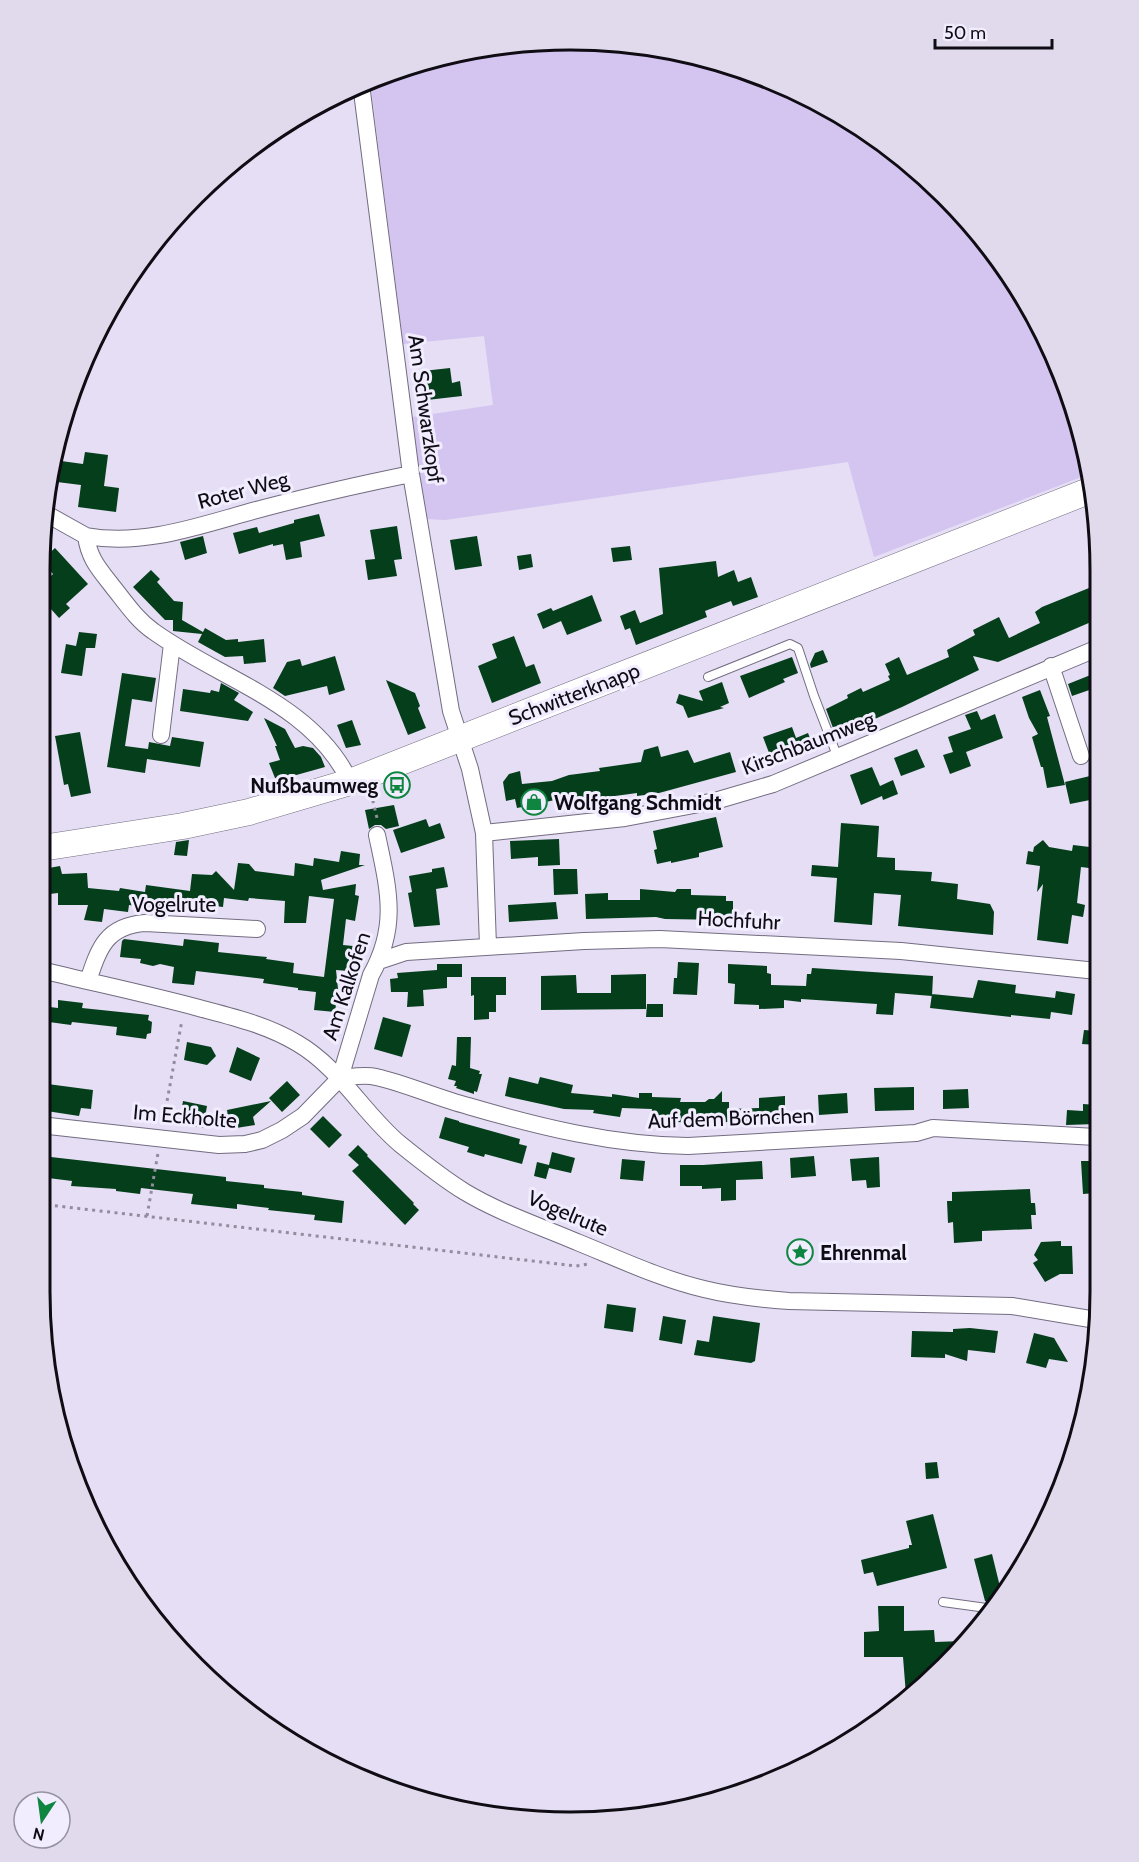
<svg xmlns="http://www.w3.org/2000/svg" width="1139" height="1862" font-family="Cabin,sans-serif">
<rect width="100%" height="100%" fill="#e5def5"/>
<!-- green -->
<path fill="#d3c5ef" d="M604,40L706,57L804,94L892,148L969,220L1029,305L1082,432L1089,474L874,557L848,462L445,520L426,519L412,417L493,405L484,336L403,344L370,80C443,47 524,43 604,40Z"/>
<!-- building -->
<path fill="#053e1b" d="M450,368L452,383L460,381L462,396L427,400L423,371Z
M85,452L108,455L104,486L119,488L116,512L78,507L81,485L49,481L54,460L83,464Z
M319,514L325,536L300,542L302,557L286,560L283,544L273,546V544L239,554L233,533L257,527L259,533L294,523V520Z
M397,526L402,559L394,560L397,576L368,580L365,560L375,559L370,530Z
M203,536L207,553L185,560L180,542Z
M477,536L482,566L455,570L450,540Z
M630,546L632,560L613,562L611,548Z
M55,548L88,584L66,604L70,608L59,618L43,600V584L53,574L43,563V559Z
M531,554L533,567L519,570L517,556Z
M716,561L718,577L734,570L738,582L751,577L758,597L733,606L731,601L705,611L707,617L636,645L630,628L625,630L620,616L635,610L640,623L663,614L659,568Z
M151,570L160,579L157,582L174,601L183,602L182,620L203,632L205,628L226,640L238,639V642L264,639L266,662L244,664L243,656L225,657L198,642L202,634L173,631V620H165L133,587Z
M1089,588L1091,592L1099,589L1098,619L998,662L973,656L979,670L902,707L836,736L826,709L848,698L847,695L861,688L863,692L890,680L888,676L890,675L885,664L899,657L907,675L949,657L947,650L975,635L973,630L999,617L1009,638L1040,623L1035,612L1042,607Z
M592,595L602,621L567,635L561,621L543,629L537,614L551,608L553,611Z
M79,632L97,634L95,648H86L82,676L61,673L66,644L76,646Z
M514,636L526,667L534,664L541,683L492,703L478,666L497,658L492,644Z
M823,650L828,662L811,668L810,664L815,653Z
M335,656L345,690L329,695L327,686L285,696L273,688L287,662L300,659L302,666Z
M792,657L798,673L783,679L785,682L749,698L740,676Z
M1098,672V687L1072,696L1068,684Z
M122,673L156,678L152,702L132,699L125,746L148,749L149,742L170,746L172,737L204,742L200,767L147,759L145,773L107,767Z
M386,680L415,693L420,706L418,708L426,728L408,735Z
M722,682L729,703L720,707L724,708L688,718L683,706L676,703L679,694L703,701L699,691Z
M221,683L239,693L234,700L253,712L248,721L180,711L183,689L210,693L211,690L219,692Z
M1040,690L1050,716L1047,717L1065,785L1047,788L1043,767H1041L1032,737L1038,734L1029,718L1022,697Z
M977,711L981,720L995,714L1003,738L966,752L971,766L950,774L943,755L953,752L948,737L971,729L965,715Z
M264,718L285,729L295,748L303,746L313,748L321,757L325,767L282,779L275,778L269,763L280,760L275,746H277Z
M352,720L361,745L346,748L337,725Z
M792,727L796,738L808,733L813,746L800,751L799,748L771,758L763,737Z
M80,732L91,793L71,797L68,784L64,785L55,736Z
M658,746L661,757L688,750L694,763L730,752L736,772L659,793L637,796V793L600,798L594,801L575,802L574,796L517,808L515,799L506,801L503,782L509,774L520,771L522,784L552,781L569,775L600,771L599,768L641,762L644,750Z
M917,749L925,767L901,776L894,758Z
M872,767L880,786L893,780L898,794L883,800L882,796L861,805L850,775Z
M1090,776L1095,799L1070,804L1065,782Z
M394,805L399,826L386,829L381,825H375L369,829L365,810Z
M716,817L723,847L699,853V857L671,863V861L657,864L654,850L657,849L653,831Z
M426,819L429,827L440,823L445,838L401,853L393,830Z
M841,823L879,826L877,857L895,858V870L932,872L931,881L958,884L957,899L990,904L994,912L993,935L898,926L901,895L874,893L872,925L834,922L837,878L811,876L812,865L838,867Z
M559,839L560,865L538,866V857L511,859L510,841Z
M189,840L187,856L174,855L176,842Z
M1043,840L1049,847L1072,851L1073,845L1098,848L1097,869L1081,867L1077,903L1085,905L1083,917L1072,915L1068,944L1037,940L1043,884L1037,892L1040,866L1026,864L1028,851L1033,852L1034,847Z
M341,851L360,854L359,865H365L321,880L323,890L356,884L355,895L359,896L355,921L346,919L343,945L353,946L349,971L336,970L338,989L335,1012L314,1010L316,992L298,990V988L263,983L264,979L196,971L194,985L172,983L174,967L160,964L153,966L140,963L141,959L120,957L122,941L124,939L183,946L184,939L219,943L218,952L267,957L266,959L294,963L293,973L324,977L334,899L309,896L306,923H284L285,901L249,898L248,901L224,898L223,907L175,901L174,911L129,905L128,912L104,909L102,922L84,920L88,905H58V893L41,895V880H45L43,869L60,866L62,874L87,873L88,888L119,891L120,888L145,892L146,885L190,891L192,874L212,875L216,871L234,890L238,863L249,864L255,871L294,876L295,863L313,866L314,858L339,862Z
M444,867L448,887L436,889L440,925L414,927L408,893L412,892L409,876L432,872V869Z
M553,869H577L578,894L554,895Z
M640,889L675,892L677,889H691V895L726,896V901H733V917H726V920L665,919L656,917L586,919L585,894L608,893V900H640Z
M556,902L558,919L509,922L508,905Z
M678,962L699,963L697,995L673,994L674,978H677Z
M437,964H462V977H447V988L423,990L424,1006L407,1007L408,992H391L390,979L398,978L397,973L437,970Z
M728,964L767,966V973L771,974V985L806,986L807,974H811L812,968L933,976L932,996L895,993L893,1015L876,1014L877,1004L801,999V1002L784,1000V1008L759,1009V1005L734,1004L735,984L728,983Z
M646,974V1009L541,1010V976L576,975L577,993H611V975Z
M471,977H506V995H496V1012H489V1019L474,1020V995L471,996Z
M978,980L1016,985L1015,993L1055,998L1056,991L1075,994L1072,1015L1051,1012L1050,1019L1011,1015V1017L930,1008L932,994L973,998Z
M58,1000L83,1003L82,1008L149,1015L148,1020L152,1022L151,1033L147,1034L146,1039L116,1035L117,1027L72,1022L71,1025L49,1022L50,1007L58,1008Z
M647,1004H663V1017H646Z
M383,1017L411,1025L402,1057L374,1049Z
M1084,1030L1097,1031V1045L1082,1044Z
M457,1037H471L470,1068L480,1071L479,1074H482L477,1092L474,1091V1094L456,1088L457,1086H454L456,1081L448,1079L452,1065L456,1066Z
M187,1042L211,1047L216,1056L207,1065L184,1060Z
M237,1047L260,1058L251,1081L229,1072Z
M509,1077L538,1084L540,1077L573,1085L571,1093L612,1097V1094L639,1098V1093H652V1097L681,1098L680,1102H705L709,1099H714L722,1091V1102H729V1109L759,1108V1098L785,1096V1120L701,1123L651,1121L652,1109L622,1108L620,1117L593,1113L594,1110L564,1109L505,1096Z
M287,1081L300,1095L282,1112L269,1098Z
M40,1083L93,1090L91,1109L81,1108L79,1116L40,1110Z
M914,1087V1110L875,1111L874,1088Z
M968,1089L969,1108L943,1109V1090Z
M847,1093L848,1113L819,1115L818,1095Z
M183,1101L207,1106L203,1128L179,1124Z
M271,1101L253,1117L255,1125L230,1129L227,1110Z
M1083,1104L1097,1105L1096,1124L1066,1125L1067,1110L1083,1111Z
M323,1116L342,1135L329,1148L310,1129Z
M445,1117L459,1121V1122L520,1139L519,1144L527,1146L522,1164L485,1154L484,1157L467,1152L469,1147L439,1138Z
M358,1145L368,1155L367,1156L414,1203L413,1204L419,1210L405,1225L352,1171L359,1165L348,1155Z
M552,1152L575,1158L571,1173L549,1168L546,1179L534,1176L537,1162L549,1165Z
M42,1156L226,1177V1181L264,1185V1188L302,1192V1195L344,1201L342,1223L314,1220L315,1215L268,1210L269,1208L237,1204V1209L191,1204L193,1194L141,1188L140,1194L116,1191V1189L71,1186L72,1181L40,1177Z
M814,1156L816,1176L791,1178L790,1158Z
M879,1157L880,1187L867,1188L866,1180L852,1181L850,1159Z
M622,1159L645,1161L643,1181L620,1179Z
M762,1161L763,1179L736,1180V1200L721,1201V1188L702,1189V1186H680V1165H703Z
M1081,1161H1096V1193L1083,1194Z
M1030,1189L1031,1203H1035L1036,1215H1031L1032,1229L982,1231V1241L954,1243L953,1222L948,1223L947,1201H952V1192Z
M1061,1241V1246H1072L1073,1274H1060L1045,1282L1033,1263L1038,1260L1034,1255L1041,1242Z
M607,1304L636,1308L633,1332L604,1328Z
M663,1316L686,1320L682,1344L659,1340Z
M713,1316L760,1323L755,1361L751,1363L694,1355L697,1340L709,1342Z
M970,1328L998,1331L995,1353L968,1350L967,1361L945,1354V1358L911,1357L912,1331L953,1332V1329Z
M1034,1333L1054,1338L1068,1362L1049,1359L1046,1368L1026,1363Z
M937,1462L939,1478L926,1479L925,1463Z
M933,1514L947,1568L877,1586L873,1572L864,1574L861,1560L909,1548V1545H912L906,1521Z
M992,1554L1002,1595L1000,1598L987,1602L985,1601L974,1559Z
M878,1606H904V1631L934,1630L935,1642L963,1641L906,1695L903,1657H864V1632L879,1631Z"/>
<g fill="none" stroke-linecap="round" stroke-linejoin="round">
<!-- service casing -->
<g stroke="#736c80" stroke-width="10">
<path id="service" d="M708,677L790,644L798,648L814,696L838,758
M943,1602L994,1609"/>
</g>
<!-- minor casing -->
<g stroke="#736c80" stroke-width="18">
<path id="minor" d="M361,84L411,474L451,711L470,769L484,833L488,946
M43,512L86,536C89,559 100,570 113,587C126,603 137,620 153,631C219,679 313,703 350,782
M86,536C147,547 206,523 264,508C313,495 362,484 411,474
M1051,666L1081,756
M161,735L172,644
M484,833L625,818L715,801L773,784L1098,648
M379,961L406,952L584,941L660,939L901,951L1097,971
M41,970C94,983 147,994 199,1008C233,1017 267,1025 297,1043C340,1068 363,1113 400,1144C421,1161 442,1178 465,1192C500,1213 540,1226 577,1242C619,1259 661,1279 704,1289C732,1296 761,1299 789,1301L1012,1306L1096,1320
M88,981C99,948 106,926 145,923L257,929
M340,1078C351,1077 365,1074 376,1077C407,1084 437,1098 468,1106C540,1127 613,1145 688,1146L916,1133L933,1128L1096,1137
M40,1125L219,1145L245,1144L262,1140L282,1130L303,1116L340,1078L371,975C399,925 388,888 377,835"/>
</g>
<!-- primary casing -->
<g stroke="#736c80" stroke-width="27">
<path id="primary" d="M42,848L183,826L249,812L350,782L1091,490"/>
</g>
<!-- path -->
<path stroke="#928d9e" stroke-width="3" stroke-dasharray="3 4.5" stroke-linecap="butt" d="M261,141L273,136L323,102
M371,793L378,822
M163,1123L182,1020
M40,1204L576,1266L589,1264
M147,1216L158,1153"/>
<!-- service -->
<use href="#service" stroke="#fff" stroke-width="8"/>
<!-- minor -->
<use href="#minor" stroke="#fff" stroke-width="16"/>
<!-- primary -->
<use href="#primary" stroke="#fff" stroke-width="26"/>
</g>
<!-- icons -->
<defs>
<g id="bus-ring" transform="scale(1.35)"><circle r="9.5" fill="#f2ecff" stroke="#0e8640" stroke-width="1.5"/><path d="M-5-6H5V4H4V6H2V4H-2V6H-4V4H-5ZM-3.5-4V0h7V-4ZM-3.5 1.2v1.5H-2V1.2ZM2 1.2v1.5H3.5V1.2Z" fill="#0e8640"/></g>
<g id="shop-ring" transform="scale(1.35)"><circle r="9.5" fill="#f2ecff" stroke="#0e8640" stroke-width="1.5"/><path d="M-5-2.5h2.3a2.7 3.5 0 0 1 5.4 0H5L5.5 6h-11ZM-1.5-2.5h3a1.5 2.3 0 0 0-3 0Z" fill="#0e8640"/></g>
<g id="sight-ring" transform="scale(1.35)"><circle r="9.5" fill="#f2ecff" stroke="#0e8640" stroke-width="1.5"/><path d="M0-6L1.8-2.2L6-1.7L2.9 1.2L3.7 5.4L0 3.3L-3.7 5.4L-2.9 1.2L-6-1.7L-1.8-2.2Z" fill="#0e8640"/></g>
</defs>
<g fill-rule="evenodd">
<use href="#bus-ring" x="397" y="785"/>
<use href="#shop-ring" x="534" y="802"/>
<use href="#sight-ring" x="800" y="1252"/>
</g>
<g text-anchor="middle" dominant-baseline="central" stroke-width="6" stroke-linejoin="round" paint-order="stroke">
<!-- street labels -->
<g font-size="21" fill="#0f0c14" stroke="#f2ecff">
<text transform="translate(426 409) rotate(82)">Am Schwarzkopf</text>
<text transform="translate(243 490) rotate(-15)">Roter Weg</text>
<text transform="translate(574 694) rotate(-21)">Schwitterknapp</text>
<text transform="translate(808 743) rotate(-21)">Kirschbaumweg</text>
<text x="174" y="904">Vogelrute</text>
<text transform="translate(739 920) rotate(3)">Hochfuhr</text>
<text transform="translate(346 986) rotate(-72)">Am Kalkofen</text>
<text transform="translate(185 1116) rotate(5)">Im Eckholte</text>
<text transform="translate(731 1118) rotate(-2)">Auf dem Börnchen</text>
<text transform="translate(568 1213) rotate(23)">Vogelrute</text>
</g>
<!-- poi labels -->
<g font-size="21" font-weight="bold" fill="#0f0c14" stroke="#f2ecff" text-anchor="start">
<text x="378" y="785" text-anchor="end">Nußbaumweg</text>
<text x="554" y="802">Wolfgang Schmidt</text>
<text x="820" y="1252">Ehrenmal</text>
</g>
</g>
<!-- crop -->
<path d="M0 0H1139V1862H0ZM570 50H570A520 520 0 0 1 1090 570V1292A520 520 0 0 1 570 1812H570A520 520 0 0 1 50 1292V570A520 520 0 0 1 570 50Z" fill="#e0daec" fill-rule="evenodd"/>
<path fill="none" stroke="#0f0c14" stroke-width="3" d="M570 50H570A520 520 0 0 1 1090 570V1292A520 520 0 0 1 570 1812H570A520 520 0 0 1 50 1292V570A520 520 0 0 1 570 50Z"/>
<!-- north arrow -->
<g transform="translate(42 1820) rotate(193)"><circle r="28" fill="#f2ecff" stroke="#9792a1" stroke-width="1.5"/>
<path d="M0-4.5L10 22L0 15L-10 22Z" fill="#0e8640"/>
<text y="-9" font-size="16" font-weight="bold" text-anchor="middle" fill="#0f0c14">N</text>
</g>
<!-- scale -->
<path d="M935 39v9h117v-9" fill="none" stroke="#0f0c14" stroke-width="3"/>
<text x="944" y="39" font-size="18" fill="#0f0c14" stroke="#f2ecff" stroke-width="4.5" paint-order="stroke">50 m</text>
</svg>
